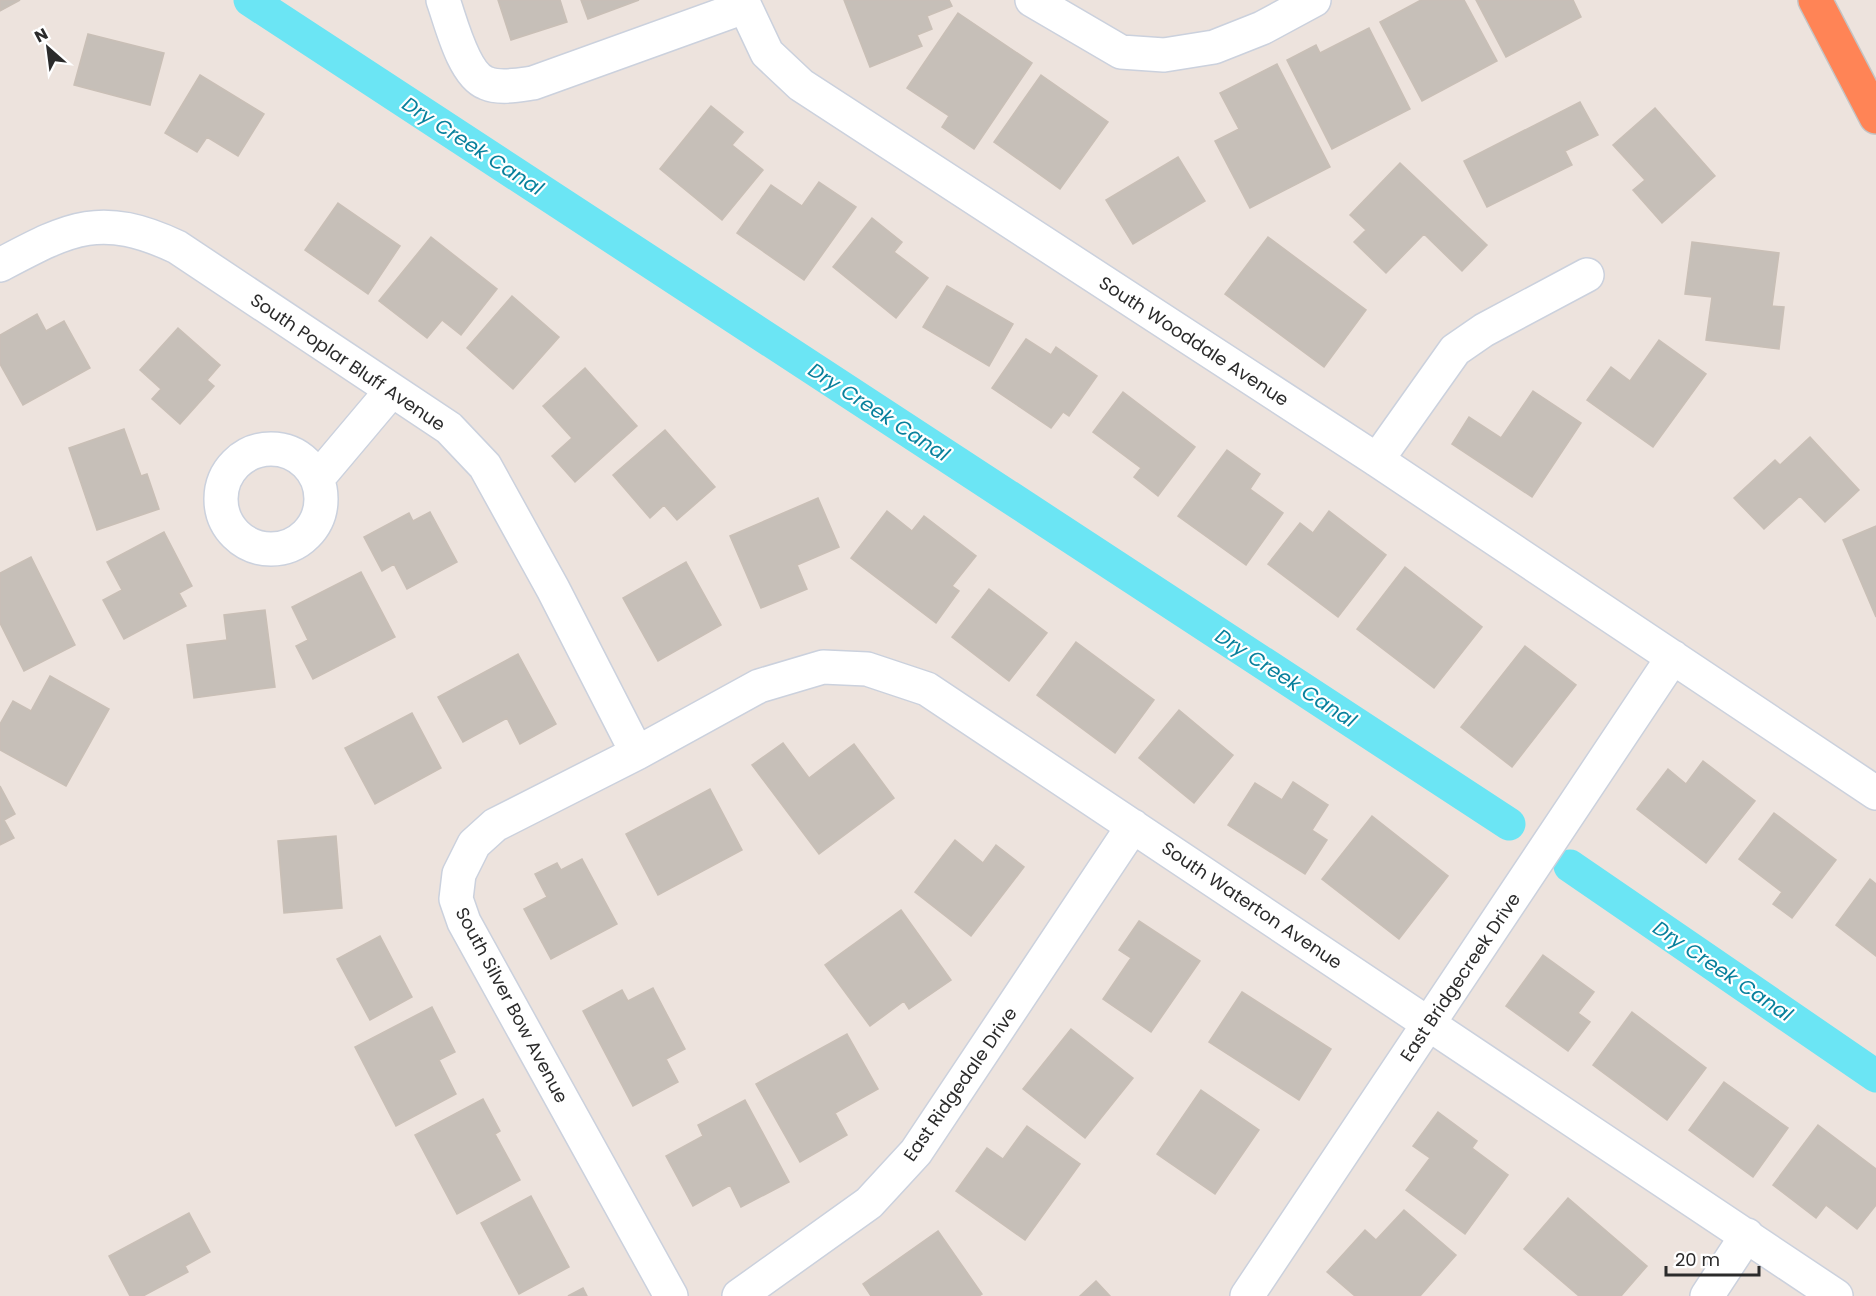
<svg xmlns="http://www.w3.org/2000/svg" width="1876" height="1296" font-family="Poppins,sans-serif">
<rect width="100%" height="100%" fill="#ede3dd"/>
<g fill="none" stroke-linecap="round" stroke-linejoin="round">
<!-- canal -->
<path stroke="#6be5f4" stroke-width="33" d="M250,0L1509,824
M1570,866L1876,1076"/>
</g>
<!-- building -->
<path fill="#c6bfb8" stroke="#c9bfb6" stroke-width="1.5" d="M0,0H20L0,11Z
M498,0H560L567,22L511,40Z
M581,0H639L588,19Z
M844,0H949L952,6L927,16L932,29L917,35L922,46L870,67Z
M1421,0H1464L1497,61L1422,101L1380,22Z
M1476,0H1573L1581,17L1506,57Z
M958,13L1032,63L974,149L942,127L949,116L907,88Z
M1369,28L1410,109L1332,149L1287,60L1316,45L1320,53Z
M88,34L164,53L150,105L74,85Z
M1277,64L1330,167L1250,208L1215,141L1239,129L1220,93Z
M200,75L264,114L238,156L207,137L197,152L165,133Z
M1041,75L1108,122L1060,189L994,142Z
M1580,102L1598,135L1565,151L1572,165L1487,207L1464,161Z
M711,106L743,132L732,145L763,170L722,220L660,169Z
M1655,108L1715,176L1662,223L1633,190L1645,180L1613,145Z
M1178,157L1205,201L1133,244L1106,200Z
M1400,163L1487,245L1462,271L1424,234L1386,273L1354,242L1366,230L1350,215Z
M819,182L856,207L804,280L737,233L771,185L802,206Z
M338,203L400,246L368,294L305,250Z
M872,218L902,242L894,252L928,278L896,318L833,267Z
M431,237L497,289L461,335L442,320L427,338L379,301Z
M1268,237L1366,310L1324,367L1225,294Z
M1692,242L1779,253L1772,306L1784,307L1779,349L1706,340L1712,297L1685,294Z
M947,286L1013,324L989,366L923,327Z
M512,296L559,337L513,389L467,348Z
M37,314L46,331L64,321L90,368L23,405L0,364V335Z
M178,328L220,365L207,380L214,386L180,424L152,399L161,389L140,370Z
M1026,339L1051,355L1056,347L1097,376L1069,416L1063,412L1051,428L992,388Z
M1659,340L1706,374L1653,447L1587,400L1611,367L1630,381Z
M585,368L637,426L575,482L552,456L572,438L543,406Z
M1533,391L1581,423L1532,497L1452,444L1469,417L1501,438Z
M1123,392L1195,447L1158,496L1134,477L1141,468L1093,432Z
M124,429L141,476L147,474L159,509L97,530L69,448Z
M665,430L715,487L677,520L664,505L650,518L613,475Z
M1810,437L1859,490L1825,522L1800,496L1764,529L1734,498L1775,460L1780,465Z
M1227,450L1260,474L1250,489L1283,513L1246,565L1178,516Z
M818,498L839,547L797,565L807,589L761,608L730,536Z
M887,511L912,531L924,516L976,556L952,586L959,591L936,623L851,558Z
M1329,511L1386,555L1338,617L1268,564L1300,523L1313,533Z
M430,512L457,562L407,589L394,564L382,571L364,537L409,513L413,521Z
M1876,526V617L1843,540Z
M164,532L192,586L179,593L186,606L124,639L103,600L122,590L107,562Z
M31,557L75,645L24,671L0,623V573Z
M686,562L721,625L658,661L623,598Z
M1405,567L1482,627L1434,688L1357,629Z
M361,572L395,637L313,679L296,646L308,640L292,607Z
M989,589L1047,633L1009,681L952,637Z
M265,610L275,687L194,698L187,645L227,640L224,615Z
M1076,642L1154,700L1115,753L1037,695Z
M1525,646L1576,685L1512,767L1461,727Z
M518,654L556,724L520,744L507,718L463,742L438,697Z
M50,676L109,709L66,786L0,750V724L13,701L31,711Z
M1179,710L1233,755L1194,803L1139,758Z
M412,713L441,768L375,804L345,748Z
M783,743L809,778L854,744L894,798L819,854L752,765Z
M1703,761L1755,801L1706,863L1637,809L1668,769L1686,784Z
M1293,782L1328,805L1312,830L1327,840L1305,874L1228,825L1255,783L1282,800Z
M0,786L15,814L4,820L14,838L0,845Z
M710,789L742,850L658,895L626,834Z
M1774,813L1836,860L1792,918L1773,904L1782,892L1739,859Z
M1372,816L1448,876L1399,939L1322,879Z
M336,836L342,908L284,913L278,841Z
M955,840L983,863L996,845L1024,867L971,936L915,892Z
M582,859L617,924L551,959L524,909L547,897L535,874L557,863L561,870Z
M1870,879L1876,884V956L1836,925Z
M901,910L951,980L909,1009L904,1001L870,1026L825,965Z
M1139,921L1200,961L1151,1032L1103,999L1131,958L1119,950Z
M380,936L412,997L370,1020L337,959Z
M1543,955L1594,992L1578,1013L1590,1022L1568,1051L1506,1006Z
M653,988L685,1049L666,1059L678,1082L633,1106L583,1011L622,990L628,1001Z
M1242,992L1331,1049L1299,1100L1209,1042Z
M432,1007L455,1052L439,1060L456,1094L396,1126L355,1047Z
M1632,1012L1706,1068L1667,1120L1593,1065Z
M1071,1029L1133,1078L1085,1138L1023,1089Z
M847,1034L878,1089L835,1113L847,1135L800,1162L756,1084Z
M1724,1082L1788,1128L1753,1177L1689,1130Z
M1201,1090L1259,1130L1215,1194L1157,1154Z
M483,1099L500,1131L495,1134L520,1180L457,1214L415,1135Z
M745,1100L789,1182L741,1207L730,1185L693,1206L666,1156L703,1136L698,1125Z
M1438,1112L1477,1141L1472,1148L1508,1175L1465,1234L1406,1190L1430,1158L1413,1146Z
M1818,1125L1876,1169V1205L1857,1229L1826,1205L1816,1218L1773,1185Z
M1027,1126L1080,1164L1025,1240L956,1191L987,1148L1003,1159Z
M531,1196L569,1267L519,1294L481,1223Z
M1568,1198L1647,1266L1621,1296H1579L1524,1249Z
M1404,1210L1456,1255L1420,1296H1355L1327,1272L1365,1230L1376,1240Z
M189,1213L210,1252L185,1266L188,1272L143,1296H130L109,1256Z
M938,1231L982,1294L979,1296H871L863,1284Z
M1096,1281L1110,1296H1080Z
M583,1288L587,1296H568Z"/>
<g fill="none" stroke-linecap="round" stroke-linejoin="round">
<!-- minor casing -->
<g stroke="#cbd1dd" stroke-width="36">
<path id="minor" d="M443,0C451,22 463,74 486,83C500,89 519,85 533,83L744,7
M742,0L767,53L801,85L1377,460L1876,793
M1032,0L1121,52L1164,55L1214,47L1262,28L1314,0
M0,265C70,228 100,211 177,247L449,428L485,466L553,589L637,753
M221 499a50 50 0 1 1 100 0a50 50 0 1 1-100 0Z
M1377,460L1455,350L1484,330L1587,275
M317,479L392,390
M671,1296L464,922L456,899L459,874L474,844L495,825L637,753L759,686L823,667L867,669L927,689L1836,1296
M739,1296L869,1203L916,1152L1133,826
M1247,1296L1673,657
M1707,1296L1747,1235"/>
</g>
<!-- highway casing -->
<g stroke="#c4c4c4" stroke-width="36">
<path id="highway" d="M1815,0L1876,117"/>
</g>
<!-- minor -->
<use href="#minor" stroke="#fff" stroke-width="33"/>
<!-- highway -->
<use href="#highway" stroke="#ff8456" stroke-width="33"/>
</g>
<g text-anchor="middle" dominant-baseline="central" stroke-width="4.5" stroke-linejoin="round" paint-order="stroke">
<!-- street labels -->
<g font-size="18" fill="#2b2b2b" stroke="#fff">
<text transform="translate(1194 341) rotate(33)">South Wooddale Avenue</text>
<text transform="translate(348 362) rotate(34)">South Poplar Bluff Avenue</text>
<text transform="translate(1252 905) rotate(34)">South Waterton Avenue</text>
<text transform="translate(1460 977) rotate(-56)">East Bridgecreek Drive</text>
<text transform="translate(512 1005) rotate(62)">South Silver Bow Avenue</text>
<text transform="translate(960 1084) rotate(-55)">East Ridgedale Drive</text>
</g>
<!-- water labels -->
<g font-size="20" font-style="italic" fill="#08809c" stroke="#fff">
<text transform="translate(473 146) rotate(33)">Dry Creek Canal</text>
<text transform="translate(879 412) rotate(33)">Dry Creek Canal</text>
<text transform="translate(1286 678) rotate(33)">Dry Creek Canal</text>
<text transform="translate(1723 971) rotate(34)">Dry Creek Canal</text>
</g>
</g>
<!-- north arrow -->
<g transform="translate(48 48) rotate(332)" stroke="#ffffff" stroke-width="4.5" paint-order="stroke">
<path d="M0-4.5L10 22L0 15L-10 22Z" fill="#2b2b2b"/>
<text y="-9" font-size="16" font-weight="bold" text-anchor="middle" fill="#2b2b2b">N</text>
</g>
<!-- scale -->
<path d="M1666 1266v9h93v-9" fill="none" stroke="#2b2b2b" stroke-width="3"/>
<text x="1675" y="1266" font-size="18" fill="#2b2b2b" stroke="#ffffff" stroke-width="4.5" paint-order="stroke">20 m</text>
</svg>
